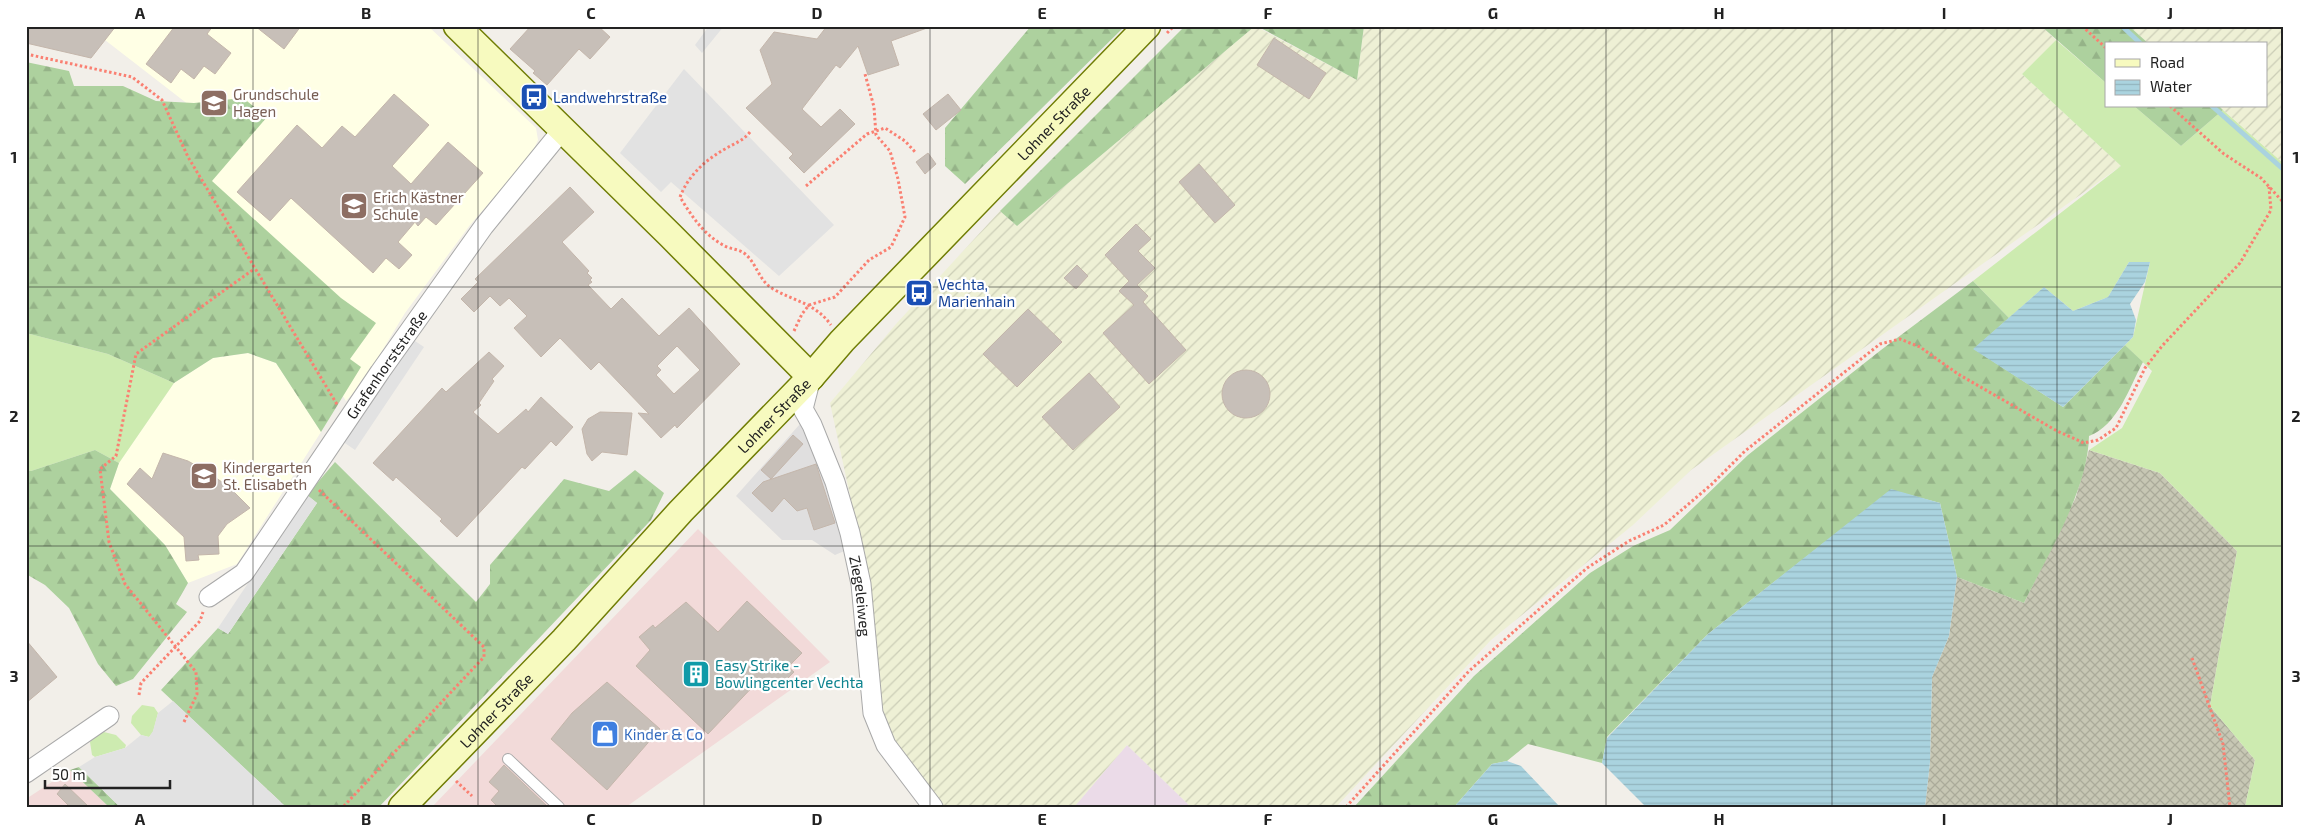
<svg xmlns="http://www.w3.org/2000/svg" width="2310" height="833" font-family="'Exo 2',sans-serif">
<defs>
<pattern id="construction-cross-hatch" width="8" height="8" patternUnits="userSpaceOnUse" patternTransform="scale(1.25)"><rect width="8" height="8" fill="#c7c7b4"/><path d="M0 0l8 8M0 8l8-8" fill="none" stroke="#abab9a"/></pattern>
<pattern id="farmland-furrows" width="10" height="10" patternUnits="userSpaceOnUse" patternTransform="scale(1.25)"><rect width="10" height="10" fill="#eef0d5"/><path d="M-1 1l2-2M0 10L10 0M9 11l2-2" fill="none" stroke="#ccceb7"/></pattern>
<pattern id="forest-firs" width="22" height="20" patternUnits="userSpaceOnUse" patternTransform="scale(1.25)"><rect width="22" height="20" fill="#add19e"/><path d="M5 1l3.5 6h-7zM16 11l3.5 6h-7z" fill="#95b388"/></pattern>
<pattern id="water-rules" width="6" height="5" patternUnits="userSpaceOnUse" patternTransform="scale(1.25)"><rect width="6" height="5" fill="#aad3df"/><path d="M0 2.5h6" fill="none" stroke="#92b5bf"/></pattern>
</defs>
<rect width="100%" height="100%" fill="#f2efe9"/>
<!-- residential -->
<path fill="#e0dfdf" d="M800,424L829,487L849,549L835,555L812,540H782L736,496Z"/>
<!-- commercial -->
<path fill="#f2dad9" d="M698,529L830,662L626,807H432Z
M70,770L109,807H26V799Z"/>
<!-- industrial -->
<path fill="#ebdbe8" d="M1127,745L1191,807H1074Z"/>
<!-- education -->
<path fill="#ffffe5" d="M116,26H428L536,128L538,140L532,153L470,225L405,313L363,382L346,401L209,187L220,129L105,40Z
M248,353L276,363L321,432L237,564L188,583L165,545L110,489L119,463L174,383L213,358Z"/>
<!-- construction -->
<path fill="url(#construction-cross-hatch)" d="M2089,450L2160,473L2237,551L2210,706L2255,760L2245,807H1925L1930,762L1932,677L1949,636L1957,577L2024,603L2076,497Z"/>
<!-- farmland -->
<path fill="url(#farmland-furrows)" d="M1255,26L1357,80L1364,26H2041L2056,40L2022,74L2121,166L1691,470L1633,525L1491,640L1336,807H1191L1127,745L1074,807H941L897,748L880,706L866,569L830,403L896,324L1000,211L1017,226Z
M2129,26H2284V164L2219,106H2266V44H2149Z"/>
<!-- grass -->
<path fill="#cdebb0" d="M2056,40L2106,83V106H2134L2181,146L2223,110L2284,164V807H2245L2255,760L2210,706L2237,551L2160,473L2089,450L2122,428L2152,371L2125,345L2133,337L2150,262H2129L2108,297L2073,311L2044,287L2009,318L1973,281L2121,166L2022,74Z
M26,333L108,354L174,383L119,463L95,450L31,471L26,470Z
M142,705L154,707L158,713L153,732L149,737L141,735L131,723L132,716Z
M104,732L116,735L126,745L125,748L95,757L92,755L90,742L95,736Z"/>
<!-- forest -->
<path fill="url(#forest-firs)" d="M1031,26H1125L965,184L945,166V128Z
M1185,26H1255L1017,226L1000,211Z
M1257,26H1364L1357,80Z
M2041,26H2129L2149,44H2106V83Z
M26,62L69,71L74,86H123L156,101L194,103L243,98L267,117L212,181L341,298L376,323L350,359L361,367L321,432L276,363L248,353L213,358L174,383L108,354L26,333Z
M2134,106H2219L2223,110L2181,146Z
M1973,281L2009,318L1974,349L2063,407L2125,345L2143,362C2129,388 2118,425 2089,436C2088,490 2048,554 2024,603L1957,577L1940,503L1891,490L1708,634L1607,737L1602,763L1528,744L1507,761L1492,764L1454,807H1354L1474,676L1590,573L1633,546L1670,530L1748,455L1881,350Z
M95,450L119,463L110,489L165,545L188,583L176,604L187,612L133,679L116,686L98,664L69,608L45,585L26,574V470L31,471Z
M335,462L476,602L490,584V565L564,479L609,491L635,470L664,493L651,520L379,807H286L161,690L218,628L228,634L317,503L307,495Z
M79,767L120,807H109L70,770Z"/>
<!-- parking -->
<path fill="#e2e2e2" d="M709,26H724L702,53L695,45Z
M684,69L834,225L779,276L671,182L661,192L620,153Z
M412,339L424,347L355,450L342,441Z
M307,495L317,503L228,634L218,628Z
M173,701L286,807H120L79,767L95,757L125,748L141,735L149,737L153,731L158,713Z"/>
<!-- water -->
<path fill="url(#water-rules)" d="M2129,262H2150L2145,282L2130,304L2136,320L2133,337L2063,407L1973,349L2044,287L2073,311L2108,297Z
M1891,489L1940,503L1957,577L1949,636L1932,677L1930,762L1925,807H1646L1602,763L1607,738L1708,634Z
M1507,761L1521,766L1560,807H1454L1492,764Z"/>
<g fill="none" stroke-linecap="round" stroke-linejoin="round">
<!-- stream -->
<path stroke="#aad3df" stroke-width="5" d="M2122,26L2141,44
M2212,106L2284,170"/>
</g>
<!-- building -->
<path fill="#c7bfb8" stroke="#c4b6ab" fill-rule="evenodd" d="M26,26L73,28L75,26H116L91,58L26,43Z
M175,26H213L207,34L231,53L215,74L204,66L194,79L181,69L171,83L146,64Z
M255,26H301L284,49Z
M531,26H598L610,37L590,59L579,49L547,85L533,73L535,71L510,49Z
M827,26L927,28L891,41L899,65L868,75L858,46L840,68L836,65L802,109L821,127L840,109L855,124L804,173L789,158L793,154L746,108L772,84L760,50L774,32L817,39Z
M1274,38L1326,73L1309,99L1257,65Z
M394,94L429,125L392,166L411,184L448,142L483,173L436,225L426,217L418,226L415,222L398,242L412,255L399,269L386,258L373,273L291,198L270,221L237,192L297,125L322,148L342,126L355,137Z
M948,94L961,110L936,130L923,114Z
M928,153L936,164L925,174L916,162Z
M1199,164L1235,205L1215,223L1179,182Z
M570,187L594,212L562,242L589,271L587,273L592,278L590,280L592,282L588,285L611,309L622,298L659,336L689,308L740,364L677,428L675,425L661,438L638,413L649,414L599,362L591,370L560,338L541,357L514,328L527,316L509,298L500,306L490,296L474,312L461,299L478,282L475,279ZM677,346L700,370L674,394L656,375L661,370L657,366Z
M1136,224L1151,239L1138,251L1155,268L1137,285L1148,296L1143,302L1186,350L1149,384L1103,333L1134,305L1119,291L1129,281L1105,255Z
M1077,265L1088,276L1076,289L1064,278Z
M1028,309L1062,342L1017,387L983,354Z
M489,352L504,366L492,379L494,381L479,403L481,405L473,412L498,434L526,409L528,412L541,397L573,427L556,446L551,441L525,469L522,467L457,537L440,521L442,519L396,477L393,481L373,463L442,388L446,392Z
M1222 394a24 24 0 1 1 48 0a24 24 0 1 1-48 0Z
M1089,373L1120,407L1073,450L1042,417Z
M600,412L632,413L627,455L602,452L592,461L587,454L582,429L588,419Z
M793,435L803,444L771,479L761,470Z
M163,453L188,461L209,473L229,487L250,508L227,524L218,536L219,554L198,555L199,560L186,561L184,537L127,484L140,468L152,479Z
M816,464L835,523L814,530L807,508L797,511L784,498L772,512L752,493L763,482Z
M747,601L802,653L788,667L794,672L777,689L772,684L768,688L759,680L708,734L636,666L650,650L639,637L653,625L655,628L686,602L718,632Z
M26,640L57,677L26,703Z
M607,682L660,729L607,790L551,739L572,713Z
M504,765L525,785L548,807H498L491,800L499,791L489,782Z
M65,784L89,807H70L57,794Z"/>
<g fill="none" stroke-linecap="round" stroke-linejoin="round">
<!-- lane casing -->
<g stroke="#a9a9a9" stroke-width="12">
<path id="lane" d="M508,759L559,807"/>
</g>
<!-- street casing -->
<g stroke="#a9a9a9" stroke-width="21">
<g id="street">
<path id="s1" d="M811,378L803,409L812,425L835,482L850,533L861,584L873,713L886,745L933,807"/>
<path id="s2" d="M209,597L244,573L380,372L484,226L563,129"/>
<path d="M26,773L109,716"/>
</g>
</g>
<!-- secondary casing -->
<g stroke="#707d05" stroke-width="29">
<g id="secondary">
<path d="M457,26L670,235L811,377"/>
<path id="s3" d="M402,807L564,640L681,511L811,377L842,341L1147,26"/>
</g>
</g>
<!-- path -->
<path stroke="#fa8072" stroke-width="3" stroke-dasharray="2.5 2.5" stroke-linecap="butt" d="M2082,26L2106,48
M1167,33L1174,26
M26,54L132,77L162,100L188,157L338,406
M2170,106L2224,154L2261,178L2284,203
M750,132C743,141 735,143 725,149C705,160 688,176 680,197C691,215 703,234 723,245C729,249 738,249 744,253C757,263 758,280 773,289C794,301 815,303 831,325
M806,186L867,134L885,128L905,141L916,153
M794,331L802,314L809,305L835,297L869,260L891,247L905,217L898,179L890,151L876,135L874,107L865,74
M319,490L484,647V657L343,807
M2192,658L2223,744L2230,807
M139,695L141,683L200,621L203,612
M184,722L197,694L196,672L125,584L109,542L100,469L116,456L136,354L254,269
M456,781L472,796
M1346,807L1469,671L1544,605L1587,568L1629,541L1664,525L1712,484L1745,451L1880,344L1900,339L1920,347L1958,374L2057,431L2084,443L2098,440L2116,428L2145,368L2162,346L2240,263L2271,210L2269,187"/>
<!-- lane -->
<use href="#lane" stroke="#fff" stroke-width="10"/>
<!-- street -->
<use href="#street" stroke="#fff" stroke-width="19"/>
<!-- secondary -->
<use href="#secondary" stroke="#f7fabf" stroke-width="26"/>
</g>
<!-- grid -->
<path fill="none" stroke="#222" stroke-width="1" stroke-opacity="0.55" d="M253,26V807M478,26V807M704,26V807M930,26V807M1155,26V807M1380,26V807M1606,26V807M1832,26V807M2057,26V807M26,287H2284M26,546H2284"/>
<!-- icons -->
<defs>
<g id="bus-square" transform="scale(1.4375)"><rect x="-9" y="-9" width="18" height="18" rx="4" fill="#1a4fb4" stroke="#fff"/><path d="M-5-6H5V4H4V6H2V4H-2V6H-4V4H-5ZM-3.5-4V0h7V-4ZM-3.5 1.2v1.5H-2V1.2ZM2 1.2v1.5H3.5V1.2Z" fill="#fff"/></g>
<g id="school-square" transform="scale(1.4375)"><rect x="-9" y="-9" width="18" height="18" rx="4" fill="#8d6e63" stroke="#fff"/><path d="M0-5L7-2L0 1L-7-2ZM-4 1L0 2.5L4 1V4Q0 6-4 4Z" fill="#fff"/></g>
<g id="building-square" transform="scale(1.4375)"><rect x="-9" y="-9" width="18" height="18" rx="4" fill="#0f9aa8" stroke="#fff"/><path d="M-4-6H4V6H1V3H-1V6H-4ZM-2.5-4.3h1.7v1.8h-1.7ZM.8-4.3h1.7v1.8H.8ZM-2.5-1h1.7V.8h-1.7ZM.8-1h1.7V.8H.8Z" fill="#fff"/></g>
<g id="shop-square" transform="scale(1.4375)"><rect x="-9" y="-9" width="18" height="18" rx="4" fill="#3f7fe0" stroke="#fff"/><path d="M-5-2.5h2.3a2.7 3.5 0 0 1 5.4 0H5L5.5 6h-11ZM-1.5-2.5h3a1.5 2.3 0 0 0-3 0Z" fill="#fff"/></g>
</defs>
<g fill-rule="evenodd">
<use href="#bus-square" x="534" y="97"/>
<use href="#school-square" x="214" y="103"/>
<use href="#school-square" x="354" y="206"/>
<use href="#bus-square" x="919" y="293"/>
<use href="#school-square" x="204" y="476"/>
<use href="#building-square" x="696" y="674"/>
<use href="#shop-square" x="605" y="734"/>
</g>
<g text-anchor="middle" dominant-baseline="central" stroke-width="4.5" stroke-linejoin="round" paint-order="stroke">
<!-- education labels -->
<g font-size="15" fill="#785e54" stroke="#fff" text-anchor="start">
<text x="233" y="94">Grundschule<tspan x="233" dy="17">Hagen</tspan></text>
<text x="373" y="197">Erich Kästner<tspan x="373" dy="17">Schule</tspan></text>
<text x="223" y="467">Kindergarten<tspan x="223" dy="17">St. Elisabeth</tspan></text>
</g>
<!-- transit labels -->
<g font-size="15" fill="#164399" stroke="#fff" text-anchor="start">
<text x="553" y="97">Landwehrstraße</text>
<text x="938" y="284">Vechta,<tspan x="938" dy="17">Marienhain</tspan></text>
</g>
<!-- street labels -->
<g font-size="15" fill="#222" stroke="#fff">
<text stroke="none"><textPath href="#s3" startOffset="945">Lohner Straße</textPath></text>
<text stroke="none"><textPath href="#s2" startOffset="295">Grafenhorststraße</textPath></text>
<text stroke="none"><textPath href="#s3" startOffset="540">Lohner Straße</textPath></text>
<text stroke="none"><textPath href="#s1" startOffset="229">Ziegeleiweg</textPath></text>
<text stroke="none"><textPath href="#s3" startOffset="135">Lohner Straße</textPath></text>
</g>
<!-- culture labels -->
<g font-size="15" fill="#0d838f" stroke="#fff" text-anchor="start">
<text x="715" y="665">Easy Strike -<tspan x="715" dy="17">Bowlingcenter Vechta</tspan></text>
</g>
<!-- shop labels -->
<g font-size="15" fill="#366cbe" stroke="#fff" text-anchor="start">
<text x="624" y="734">Kinder &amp; Co</text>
</g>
</g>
<!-- border -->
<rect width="2310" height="833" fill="none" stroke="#ffffff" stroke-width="55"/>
<!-- legend -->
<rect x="2105" y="42" width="162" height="65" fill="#ffffff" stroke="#a7a7a7"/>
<rect x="2115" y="59" width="25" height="8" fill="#f7fabf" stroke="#a7a7a7"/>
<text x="2150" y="68" font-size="15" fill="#222222">Road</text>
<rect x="2115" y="80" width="25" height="15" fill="url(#water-rules)" stroke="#a7a7a7"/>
<text x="2150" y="92" font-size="15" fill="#222222">Water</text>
<!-- scale -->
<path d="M45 780v8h125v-8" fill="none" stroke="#222222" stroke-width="2.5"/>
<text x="52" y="780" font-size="15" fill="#222222" stroke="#ffffff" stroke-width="4" paint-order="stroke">50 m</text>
<rect x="28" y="28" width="2254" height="778" fill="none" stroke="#222" stroke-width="2"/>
<g font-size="16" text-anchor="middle" font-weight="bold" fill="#222">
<text x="140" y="19">A</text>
<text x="366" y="19">B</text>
<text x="591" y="19">C</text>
<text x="817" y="19">D</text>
<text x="1042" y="19">E</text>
<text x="1268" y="19">F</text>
<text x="1493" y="19">G</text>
<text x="1719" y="19">H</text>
<text x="1944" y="19">I</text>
<text x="2170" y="19">J</text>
<text x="14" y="163">1</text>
<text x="2296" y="163">1</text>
<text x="14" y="422">2</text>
<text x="2296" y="422">2</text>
<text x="14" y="682">3</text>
<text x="2296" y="682">3</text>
<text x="140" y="825">A</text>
<text x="366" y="825">B</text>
<text x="591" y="825">C</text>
<text x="817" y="825">D</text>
<text x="1042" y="825">E</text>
<text x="1268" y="825">F</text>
<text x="1493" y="825">G</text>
<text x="1719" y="825">H</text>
<text x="1944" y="825">I</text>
<text x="2170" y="825">J</text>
</g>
</svg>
